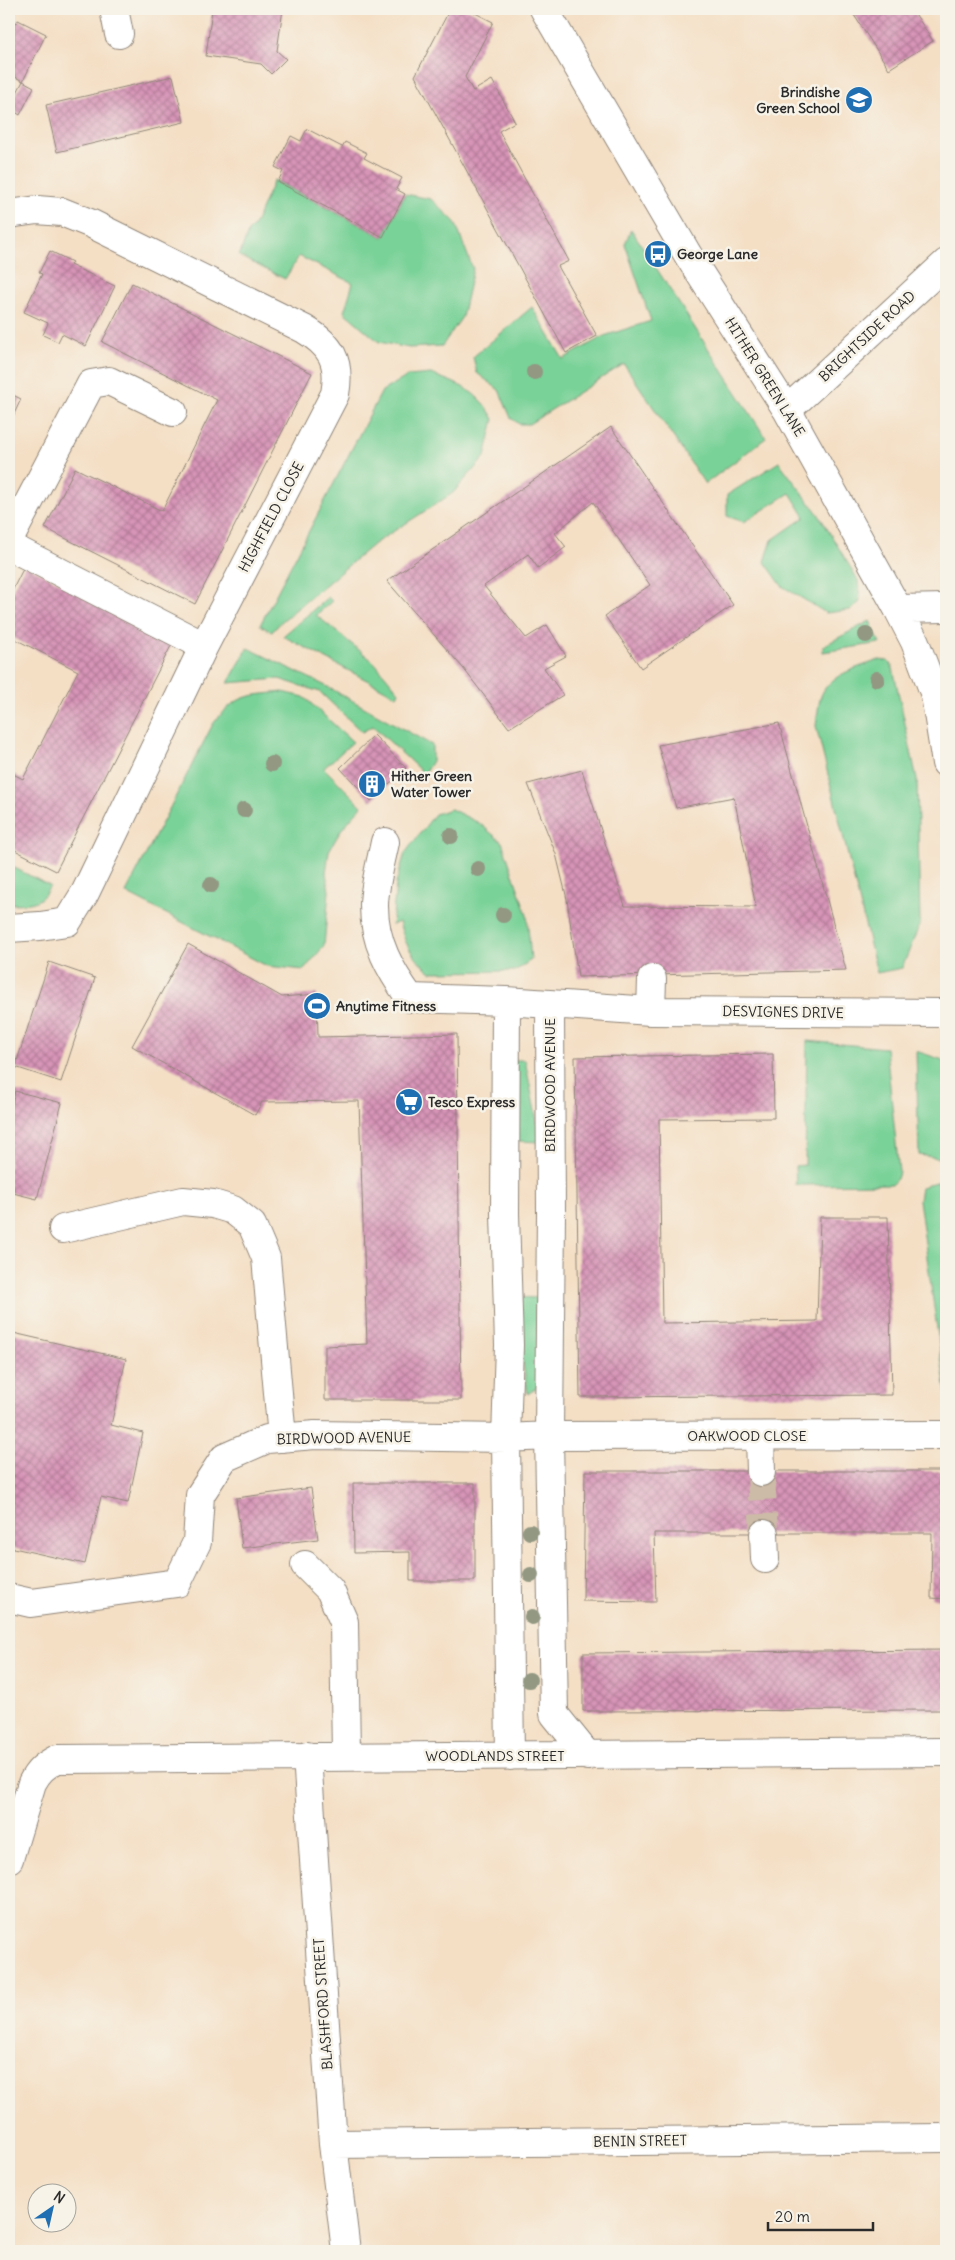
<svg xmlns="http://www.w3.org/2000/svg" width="955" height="2260" font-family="Delius,sans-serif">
<defs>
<pattern id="building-cross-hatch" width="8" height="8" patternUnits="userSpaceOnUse" patternTransform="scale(1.25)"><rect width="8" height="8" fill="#d794b7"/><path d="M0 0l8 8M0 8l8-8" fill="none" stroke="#af7995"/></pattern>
</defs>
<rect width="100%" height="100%" fill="#f7f3e8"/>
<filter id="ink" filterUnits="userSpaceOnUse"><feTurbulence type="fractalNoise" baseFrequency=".02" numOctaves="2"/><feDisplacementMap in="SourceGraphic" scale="10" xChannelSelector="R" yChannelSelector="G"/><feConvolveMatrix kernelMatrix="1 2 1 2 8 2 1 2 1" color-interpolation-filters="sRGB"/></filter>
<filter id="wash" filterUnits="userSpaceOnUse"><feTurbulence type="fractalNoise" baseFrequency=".0096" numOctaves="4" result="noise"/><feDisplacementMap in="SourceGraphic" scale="20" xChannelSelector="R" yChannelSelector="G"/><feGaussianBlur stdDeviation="1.12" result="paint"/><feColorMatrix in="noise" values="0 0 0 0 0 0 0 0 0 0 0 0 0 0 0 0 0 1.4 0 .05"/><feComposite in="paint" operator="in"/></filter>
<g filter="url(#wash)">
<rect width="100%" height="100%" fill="#f4dfc5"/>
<!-- green -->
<path fill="#79d298" stroke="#527e62" d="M274,180L383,237L405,194L431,199L455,222L473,269L462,317L442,346L409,348L379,342L344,312L353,283L299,256L285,279L239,256L249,230L254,226Z
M631,229L766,438L705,484L624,364L529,424H519L511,418L499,390L477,373L473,357L532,307L563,359L604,336L651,321L625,244Z
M431,374C461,385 477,390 494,419L485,457L453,493L374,544L281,622L272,632L260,625L382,391L408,376Z
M779,462L819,515L858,580L860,602L850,610L826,613L782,586L765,562L772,540L805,517L790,493L744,522L727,516V495Z
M328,597L332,601L316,615L374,662L399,692L397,696L283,636Z
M870,621L880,643L823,652V646Z
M248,648L328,687L432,745V761L424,774L373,726L362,732L320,692L279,679L228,683Z
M879,660L888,661L893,668L917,779L920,924L902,968L877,973L816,726C817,717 818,708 820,699C827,674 858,668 879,660Z
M283,692L304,697L353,742L324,768L362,806L341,830L329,851L326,873L329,891L324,946L304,970L267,966L126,893L213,724C237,694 246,696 283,692Z
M451,809L479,823L502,842L527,915L531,960L515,971L431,972C411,956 406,946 399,922L392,925L396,883L405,853L435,814Z
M9,865L50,886C40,906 29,903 9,904Z
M807,1041L886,1048L899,1172L897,1179L892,1184L796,1185L795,1166L805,1165Z
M916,1051L943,1060L946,1066V1159L919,1155Z
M515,1060H525L541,1142L516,1141Z
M946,1180V1393L919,1200L921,1188L928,1184Z
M515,1297L537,1298L540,1385L528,1394L520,1346Z"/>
<g id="blocks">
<!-- building -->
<path fill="url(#building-cross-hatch)" d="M212,9H283L277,51L286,59L271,74L261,64L206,56Z
M450,9H467L493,22L465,77L473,91L492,80L515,122L499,131L569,261L558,266L597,336L566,353L415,76Z
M850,9H912L933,41L889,69Z
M9,19L17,23L18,20L46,34L23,81L9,74Z
M173,76L184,122L57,152L46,105Z
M23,81L34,87L20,115L9,108Z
M307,129L342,147L345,142L367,153L364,158L402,178L396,189L405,194L383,237L278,182L283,171L275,167L291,136L301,141Z
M50,251L72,262L70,265L115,286L86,346L62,334L58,342L43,335L48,323L24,312L42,274L39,273Z
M132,283L312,373L195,604L45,528L75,468L162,511L217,400L102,342Z
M9,393L21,399L9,425Z
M611,427L733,605L641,668L605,616L650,585L593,502L555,533L566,547L538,568L528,554L484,586L526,638L547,625L566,656L544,668L563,695L509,728L463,668L387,581Z
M25,565L174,640L56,871L9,847V772L23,779L78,671L9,636V597Z
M779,723L846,970L578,977L567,899L556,854L528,784L582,770L625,906L756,907L734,797L676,808L658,745Z
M374,735L406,768L371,801L340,768Z
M188,944L282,997L317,994L318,1037L457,1034L461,1400H325V1346L367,1344L359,1101L262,1102L255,1115L132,1046Z
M49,962L95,978L61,1082L15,1067Z
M773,1054L774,1118L659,1119L662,1323L817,1321L820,1217H888L892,1395L580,1397L575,1057Z
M15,1091L62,1103L37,1199L9,1192V1115Z
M9,1332L126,1359L111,1425L143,1433L128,1503L101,1497L85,1564L9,1547Z
M585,1471H946V1599L931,1598L932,1533H654L656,1602L583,1601Z
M353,1483H475V1581H410V1552L354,1553Z
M311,1488L318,1539L242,1548L236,1498Z
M946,1650V1710L583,1711V1653Z"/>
</g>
</g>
<g filter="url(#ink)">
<use href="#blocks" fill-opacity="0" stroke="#908578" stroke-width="1"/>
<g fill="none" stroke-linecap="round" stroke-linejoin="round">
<!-- minor-tunnel -->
<path stroke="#ccbba6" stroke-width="28" stroke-dasharray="28 14" stroke-linecap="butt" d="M761,1472L764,1534"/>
<!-- minor casing -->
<g stroke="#908578" stroke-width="30">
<path id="minor" d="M114,9L119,34
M544,9L688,255L787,410L898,609L915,642L935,695L946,763
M9,214L37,210L62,212L92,224L304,329C331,345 341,361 335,394L204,646L85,893L67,922L40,926L9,928
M787,410L946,263
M9,540L91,384L109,381L173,412
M9,546L204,646
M898,609L946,608
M385,842C381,862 374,886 374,906C374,942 390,970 410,998L506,1001L651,1011L946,1013
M506,1001L505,1214L509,1345L506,1438L510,1756
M550,1004L551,1213L549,1436L554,1714L588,1756
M651,1011L652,979
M63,1229L183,1201L213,1204L233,1210L252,1225L266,1258L282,1438
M760,1437L761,1472
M764,1534L765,1559
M305,1565L330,1590L344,1622L346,1756
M9,1598L31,1603L177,1583L197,1542L200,1495L224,1458L267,1439L315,1435L506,1438L549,1436L945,1435
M307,1756L333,2144L346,2251
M9,1859L32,1783C38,1771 45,1765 57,1759L946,1752
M333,2144L946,2138"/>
</g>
<!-- minor -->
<use href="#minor" stroke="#fff" stroke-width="28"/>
</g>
<!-- trees -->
<g fill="#929882">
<circle cx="534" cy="372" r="8"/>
<circle cx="866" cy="635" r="8"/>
<circle cx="877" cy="679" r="8"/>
<circle cx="272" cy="764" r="8"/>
<circle cx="244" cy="810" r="8"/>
<circle cx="451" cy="836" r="8"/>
<circle cx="478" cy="869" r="8"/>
<circle cx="211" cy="885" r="8"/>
<circle cx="503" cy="915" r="8"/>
<circle cx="530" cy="1532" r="8"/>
<circle cx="531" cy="1575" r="8"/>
<circle cx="532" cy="1617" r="8"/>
<circle cx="529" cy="1680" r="8"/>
</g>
</g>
<!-- icons -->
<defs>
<g id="school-disc" transform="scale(1.4375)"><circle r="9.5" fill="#1f6fb2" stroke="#f7f3e8"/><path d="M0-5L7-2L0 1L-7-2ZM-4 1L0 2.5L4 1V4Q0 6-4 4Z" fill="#fff"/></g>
<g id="bus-disc" transform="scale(1.4375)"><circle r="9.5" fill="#1f6fb2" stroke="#f7f3e8"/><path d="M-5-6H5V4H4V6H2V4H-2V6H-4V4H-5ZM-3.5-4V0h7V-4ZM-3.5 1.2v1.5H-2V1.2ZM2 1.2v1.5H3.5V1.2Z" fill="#fff"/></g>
<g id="building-disc" transform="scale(1.4375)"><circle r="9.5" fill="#1f6fb2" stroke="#f7f3e8"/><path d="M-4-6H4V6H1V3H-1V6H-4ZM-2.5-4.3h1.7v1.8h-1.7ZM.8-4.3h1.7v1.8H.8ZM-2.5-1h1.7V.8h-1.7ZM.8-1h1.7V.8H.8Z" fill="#fff"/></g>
<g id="stadium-disc" transform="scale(1.4375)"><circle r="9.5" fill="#1f6fb2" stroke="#f7f3e8"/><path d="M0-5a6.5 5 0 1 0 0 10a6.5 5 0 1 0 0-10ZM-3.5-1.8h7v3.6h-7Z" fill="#fff"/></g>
<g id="supermarket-disc" transform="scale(1.4375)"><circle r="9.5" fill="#1f6fb2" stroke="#f7f3e8"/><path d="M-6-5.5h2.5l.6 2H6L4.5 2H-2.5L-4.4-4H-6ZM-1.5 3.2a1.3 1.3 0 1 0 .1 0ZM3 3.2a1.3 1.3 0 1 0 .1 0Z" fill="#fff"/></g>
</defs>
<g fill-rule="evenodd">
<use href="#school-disc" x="859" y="100"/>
<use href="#bus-disc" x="658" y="254"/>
<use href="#building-disc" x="372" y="784"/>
<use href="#stadium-disc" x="317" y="1006"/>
<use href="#supermarket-disc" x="409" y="1102"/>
</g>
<g text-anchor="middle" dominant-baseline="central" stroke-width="5" stroke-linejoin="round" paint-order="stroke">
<!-- poi labels -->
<g font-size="14" font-weight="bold" fill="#2b2b2b" stroke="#f7f3e8" text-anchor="start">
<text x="840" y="92" text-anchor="end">Brindishe<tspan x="840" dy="16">Green School</tspan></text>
<text x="677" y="254">George Lane</text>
<text x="391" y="776">Hither Green<tspan x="391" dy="16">Water Tower</tspan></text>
<text x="336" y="1006">Anytime Fitness</text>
<text x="428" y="1102">Tesco Express</text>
</g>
<!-- street labels -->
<g font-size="14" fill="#2b2b2b" stroke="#f7f3e8">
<text transform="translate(867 336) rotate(-43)">BRIGHTSIDE ROAD</text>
<text transform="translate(765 377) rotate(58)">HITHER GREEN LANE</text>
<text transform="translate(271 517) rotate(-62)">HIGHFIELD CLOSE</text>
<text transform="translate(783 1012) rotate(1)">DESVIGNES DRIVE</text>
<text transform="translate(550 1085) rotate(-90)">BIRDWOOD AVENUE</text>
<text x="747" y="1436">OAKWOOD CLOSE</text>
<text transform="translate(344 1438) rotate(-1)">BIRDWOOD AVENUE</text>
<text x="495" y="1756">WOODLANDS STREET</text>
<text transform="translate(323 2004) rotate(-94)">BLASHFORD STREET</text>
<text transform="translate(640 2141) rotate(-1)">BENIN STREET</text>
</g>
</g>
<!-- margin -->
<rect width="955" height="2260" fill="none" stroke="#f7f3e8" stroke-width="30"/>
<!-- north arrow -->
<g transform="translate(52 2208) rotate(34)"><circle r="24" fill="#f7f3e8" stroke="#a5a39c"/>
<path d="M0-4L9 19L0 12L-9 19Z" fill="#1f6fb2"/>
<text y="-8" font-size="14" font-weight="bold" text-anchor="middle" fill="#2b2b2b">N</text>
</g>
<!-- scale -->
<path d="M768 2222v8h105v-8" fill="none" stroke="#2b2b2b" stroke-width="2.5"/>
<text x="775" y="2222" font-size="15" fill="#2b2b2b" stroke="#f7f3e8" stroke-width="4" paint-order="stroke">20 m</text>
</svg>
